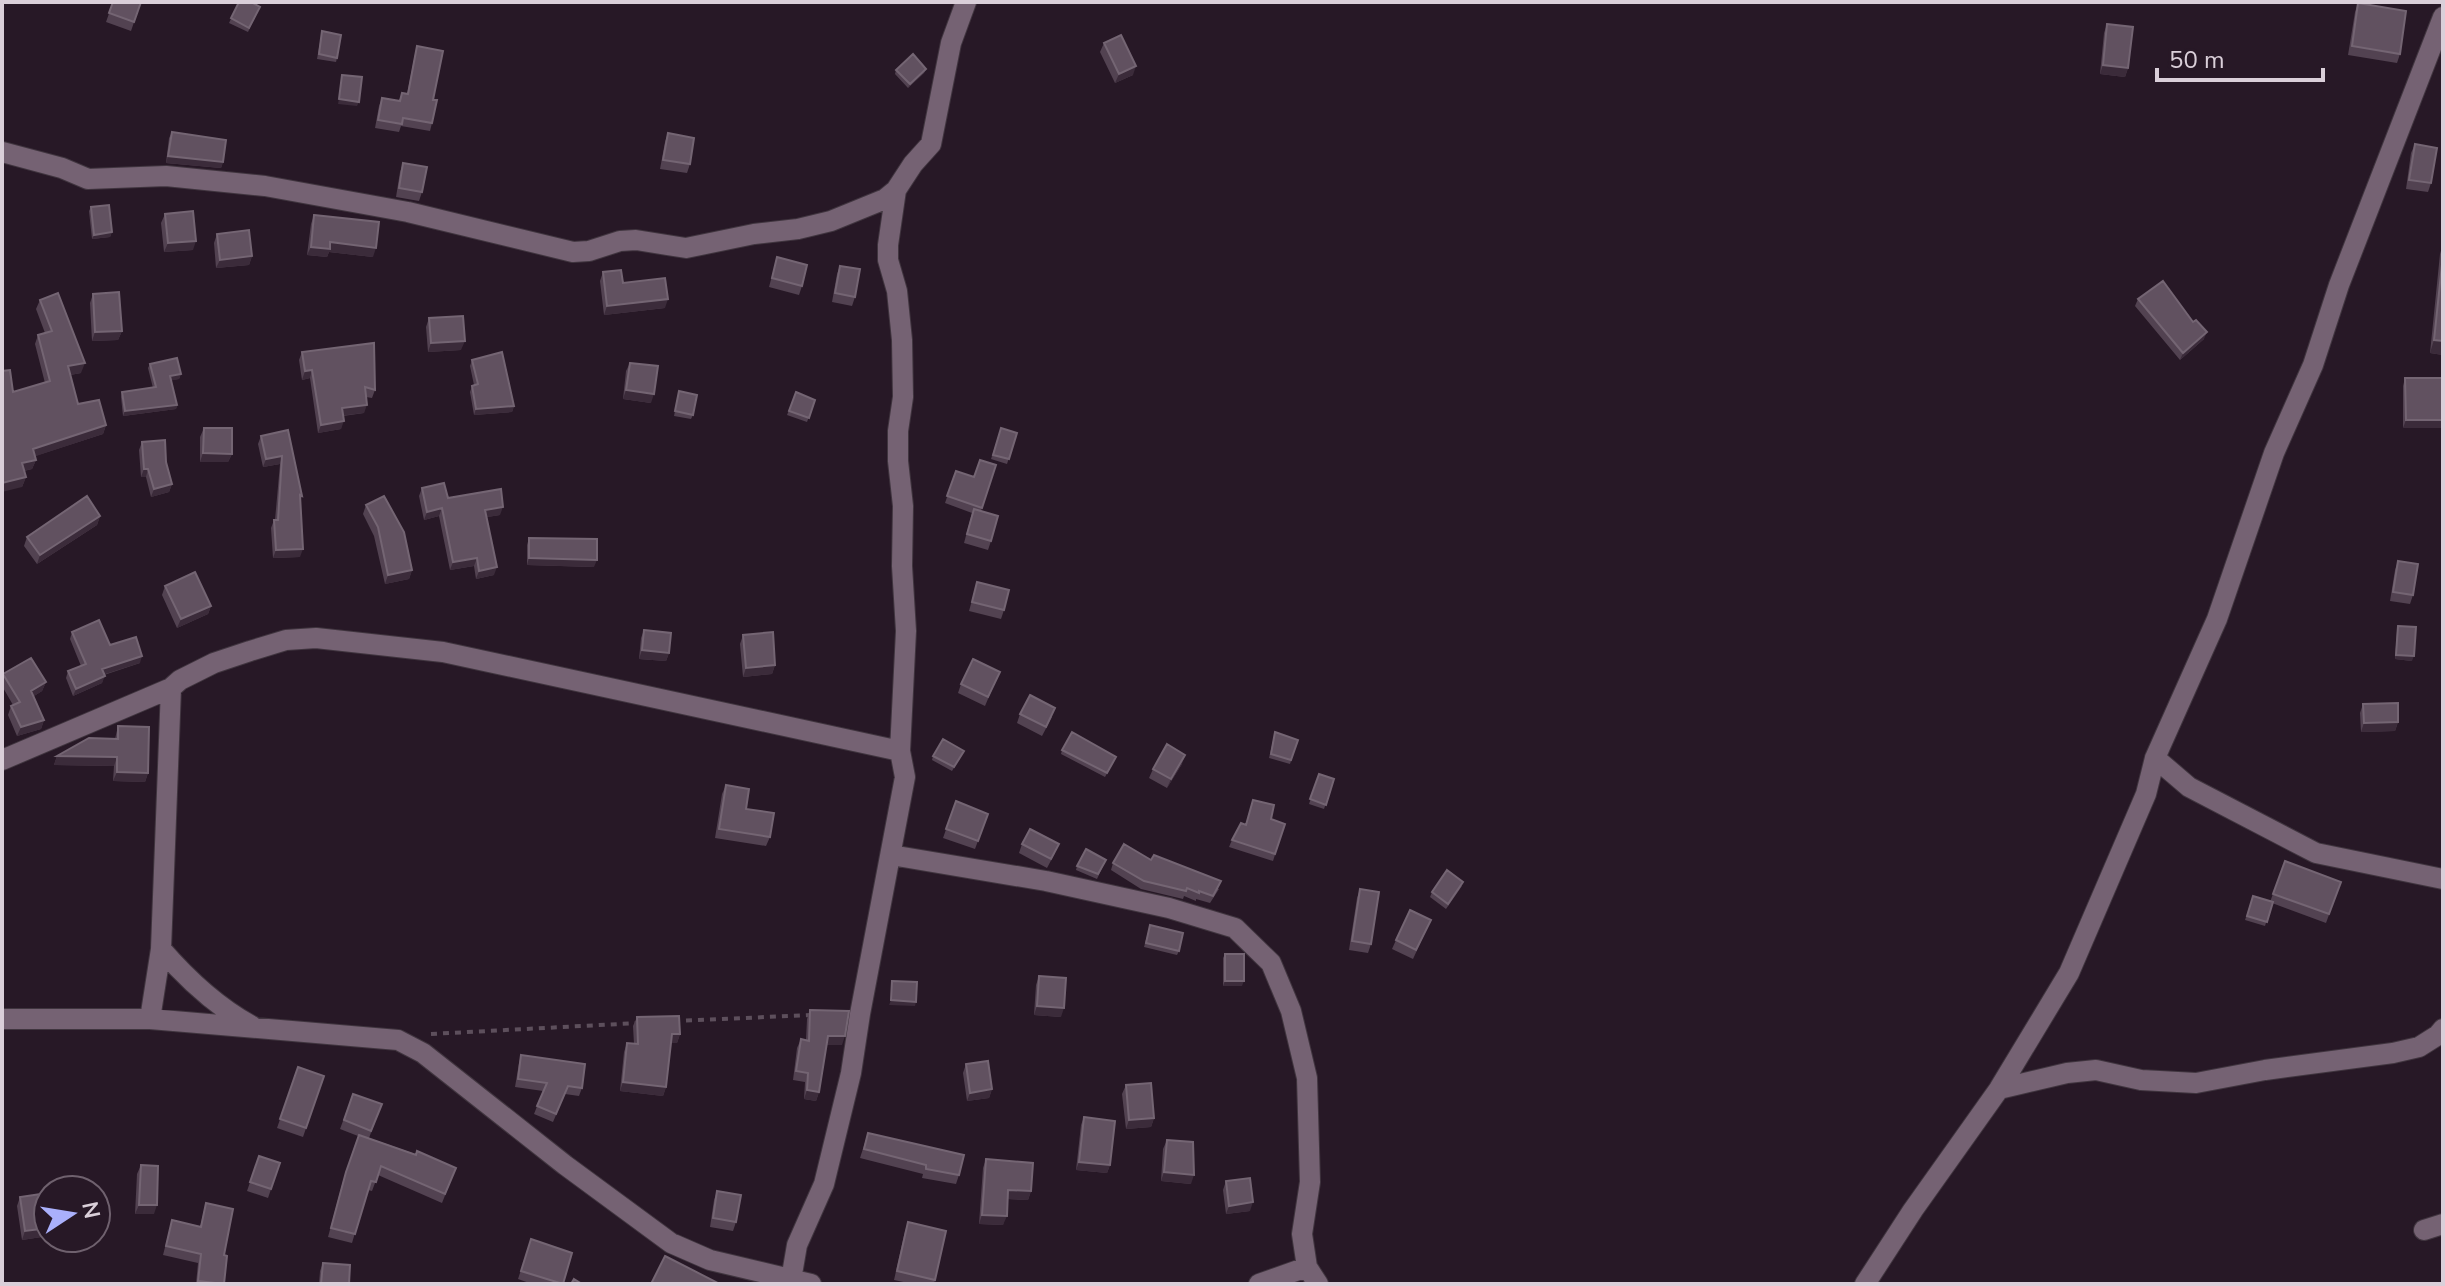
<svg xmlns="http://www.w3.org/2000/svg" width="2445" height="1286" font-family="'Nunito Sans',sans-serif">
<rect width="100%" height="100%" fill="#271826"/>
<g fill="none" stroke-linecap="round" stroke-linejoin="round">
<!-- minor casing -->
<g stroke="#40353f" stroke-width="22">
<path id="minor" d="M2,152L62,168L88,179L166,176L265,186L408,212L573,252L589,251L620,241L636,240L686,248L754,234L798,229L831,221L885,199L896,190L913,164L931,144L951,43L966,2
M2155,758L2189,787L2316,853L2443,879
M2,760L171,688L180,680L214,663L250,651L286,640L316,638L443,652L900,751
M891,855L1046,881L1169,908L1235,928L1271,963L1291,1011L1307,1078L1310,1182L1302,1234L1307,1267L1318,1284
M161,949C187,979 217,1007 252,1026
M2,1019H150L398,1040L423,1053L565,1165L671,1243L710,1260L811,1284
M150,1019L161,949L171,688
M1999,1089L2067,1073L2096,1070L2141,1080L2196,1083L2265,1070L2393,1053L2419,1047L2438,1035L2443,1029
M2424,1230L2443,1224
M791,1280L797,1245L824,1184L851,1073L860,1014L905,777L900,751L906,631L902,566L903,506L898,461V431L903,397L902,340L897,291L888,260V245L896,190
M1259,1284L1307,1267
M1865,1284L1913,1210L1999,1089L2069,973L2146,794L2155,758L2217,619L2274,453L2313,365L2339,285L2443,17"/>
</g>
<!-- path -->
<path stroke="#5d4f5c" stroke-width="4" stroke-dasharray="6 6" stroke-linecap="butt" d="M674,1021L813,1015
M431,1034L638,1023"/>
<!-- minor -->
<use href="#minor" stroke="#756273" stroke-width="20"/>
</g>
<!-- wall -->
<path fill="#524251" d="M113,2H141L131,31L106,22Z
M239,2L260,7L248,32L229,23Z
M2358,3L2400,54L2397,63L2348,55L2355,12Z
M2107,24L2128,68L2125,77L2100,74L2104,33Z
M322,31L337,58L336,62L317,59Z
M1104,43L1133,75L1115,83L1100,52Z
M417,46L433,100L432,123L430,131L401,126L399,132L375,128L379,106L382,98L399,101L402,93L407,94L415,54Z
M926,69L924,73L908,88L895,74L896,70Z
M172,132L223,162L221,168L166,163L169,138Z
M668,133L690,164L687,173L660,169L665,142Z
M2415,144L2431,183L2428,192L2406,189L2411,153Z
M403,163L422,192L419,201L396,197L400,172Z
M91,207L112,232L110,237L92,239L89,211Z
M165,214L193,250L164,252L161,223Z
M314,215L373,257L329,252L327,257L307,255L311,224Z
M217,234L252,256L249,265L216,268L214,243Z
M2443,244V355L2430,353L2440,254Z
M777,257L802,286L799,295L769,287Z
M840,266L855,297L852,306L832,302L837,274Z
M603,272L623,283L665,308L604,315L600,281Z
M93,294L122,331L118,340L92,341L90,303Z
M2138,299L2204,339L2180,360L2135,306Z
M40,300L81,373L70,375L78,404L106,425L103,434L35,456L36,460L32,469L24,471L26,477L22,487L13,392L45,383L35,344L38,335L45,333L36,309Z
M429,318L461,350L428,352L426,327Z
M302,352L375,390L372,398L366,397L364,413L343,416L341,429L318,433L310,378L302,380L299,360Z
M472,360L514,406L512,412L474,415L470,392L472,386L474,385L470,366Z
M630,363L651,403L623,399L626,371Z
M150,364L181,374L179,379L171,380L177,405L176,409L123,416L121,397L122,392L153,388L148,368Z
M2405,378H2443L2403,428V386Z
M679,391L693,415L691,419L674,416Z
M796,392L815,400L807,422L787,415Z
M204,428L232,454L228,462H200V437Z
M1001,428L1017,433L1007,464L991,459Z
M288,430L302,496L300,501V557L273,558L271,528L274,520H275L280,464L263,467L258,444L261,436Z
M142,442L172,484L169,492L151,497L146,477H141L139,450Z
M996,465L981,511L991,541L988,550L964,543L972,513L945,503L956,471L974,477Z
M422,488L448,498L500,515L487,517L494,575L476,579L474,566L450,570L439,516L424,520L419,496Z
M366,505L412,570L409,579L385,584L374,536L363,514Z
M100,516L97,525L37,564L24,546L27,537Z
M529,538L594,567L527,565V545Z
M2398,561L2413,595L2410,604L2390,601L2395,570Z
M977,582L1004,610L1001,619L969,611Z
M165,586L211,606L208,614L177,628L162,595Z
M2398,626L2412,661L2395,659L2397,631Z
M644,630L669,653L666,661L639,659L641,638Z
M72,632L110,645L140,663L104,675L102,683L73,696L66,678L68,671L81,666L70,639Z
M743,635L775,665L772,674L743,677L740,644Z
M3,674L46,682L42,691L34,696L44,720L41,729L17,736L8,715L11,706L13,705L2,686Z
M996,680L985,706L958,693L961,684Z
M2363,704L2398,722L2395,731L2361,732L2360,713Z
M1020,714L1052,717L1042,736L1017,723Z
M118,726L148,773L145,782L113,781L114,766L54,765L57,756L115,739Z
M1275,732L1298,740L1290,764L1269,758Z
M1062,750L1114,761L1105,777L1061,754Z
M962,755L952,771L932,760L933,756Z
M1182,764L1167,788L1149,778L1153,769Z
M1319,774L1334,779L1324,809L1309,804Z
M726,785L770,837L766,846L715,838L722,794Z
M956,801L988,814L975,849L943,838Z
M1285,824L1273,861L1229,847L1232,840L1246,825Z
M1022,844L1055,853L1047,868L1019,853Z
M1151,860L1219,889L1210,903L1196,899V901L1184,896L1183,899L1141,889L1111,870L1113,863Z
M2285,861L2341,882L2326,923L2272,903L2265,926L2245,920L2253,896L2270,902Z
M1104,864L1097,879L1076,870L1077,866Z
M1462,886L1446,909L1430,897L1432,892Z
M1360,889L1371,944L1368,953L1349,950L1357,898Z
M1431,920L1413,959L1392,949L1396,940Z
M1150,925L1179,951L1177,955L1144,947Z
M1225,954L1242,986H1223V958Z
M1039,976L1061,1017L1034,1015L1036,985Z
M810,1010L842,1045H826L819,1092L816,1101L804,1099L805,1082L793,1080L797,1048L801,1039L806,1040L807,1019Z
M637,1017L680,1034L677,1043H671L666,1087L663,1096L620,1091L624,1052L627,1043L634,1044L633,1026Z
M521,1055L582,1088L579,1096L565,1094L553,1122L534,1114L543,1091L515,1087L519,1063Z
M966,1064L992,1089L989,1098L967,1101L963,1073Z
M298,1067L324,1076L303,1137L277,1128Z
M1126,1085L1154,1118L1151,1127L1126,1129L1122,1094Z
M353,1094L382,1104L369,1138L456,1168L442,1203L378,1175L372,1191L368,1190L352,1243L328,1237L343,1181L358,1136L340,1129Z
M1084,1117L1110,1165L1107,1173L1076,1170L1081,1125Z
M868,1133L959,1175L956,1184L922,1178L923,1174L860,1158Z
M1167,1140L1191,1184L1161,1181L1163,1149Z
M259,1156L280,1163L268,1198L247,1191Z
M986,1159L1031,1191L1028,1200L1008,1199L1003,1225L979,1224L983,1168Z
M141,1165L154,1214H135L137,1174Z
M1226,1181L1250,1211L1226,1214L1223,1190Z
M717,1191L736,1222L733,1231L710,1227L714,1200Z
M48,1193V1236L22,1240L17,1206L20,1197Z
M206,1203L224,1255V1284H196L198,1263L163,1255L172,1220L200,1227Z
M908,1222L935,1280L934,1284H913L894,1280L905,1231Z
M531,1239L563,1284H532L518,1279Z
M323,1263L349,1284H319L320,1271Z"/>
<!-- shaded-wall -->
<path fill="#3b2b3a" d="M2103,65L2128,68L2125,77L2100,74Z
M1136,66L1133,75L1115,83L1119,74Z
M926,69L924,73L908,88L910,84Z
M339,99L359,102L357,106L338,104Z
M168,156L223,162L221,168L166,163Z
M112,232L110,237L92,239L94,235Z
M196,241L193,250L164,252L168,243Z
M330,242L376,248L373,257L329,252L327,257L307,255L311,247Z
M252,256L249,265L216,268L220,260Z
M668,299L665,308L604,315L607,306Z
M122,331L118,340L92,341L95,332Z
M2207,332L2204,339L2180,360L2183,353Z
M2434,340L2443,341V355L2430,353Z
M465,341L461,350L428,352L431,343Z
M85,363L81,373L65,376L68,366Z
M312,370L310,378L302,380L305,371Z
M181,374L179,379L169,381L170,376Z
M626,390L654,394L651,403L623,399Z
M177,405L176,409L123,416L125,411Z
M367,405L364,413L339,416L342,408Z
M514,406L512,412L474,415L476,409Z
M2406,420H2443V428H2403Z
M344,421L341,429L318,433L321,425Z
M106,425L103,434L30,458L33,449Z
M203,453L232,454L228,462H200Z
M282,456L280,464L263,467L266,459Z
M36,460L32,469L19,472L22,463Z
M144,469H148L146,477H141Z
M26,477L22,487L2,492V483Z
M172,484L169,492L151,497L154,489Z
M503,507L500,515L482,518L485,510Z
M442,508L439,516L424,520L427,512Z
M100,516L97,525L37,564L40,555Z
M303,549L300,557L273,558L276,550Z
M477,558L474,566L450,570L453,562Z
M529,558L597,560L594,567L527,565Z
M497,567L494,575L476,579L479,571Z
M412,570L409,579L385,584L388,575Z
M211,606L208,614L177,628L181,619Z
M642,650L669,653L666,661L639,659Z
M2396,655L2414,656L2412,661L2395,659Z
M142,656L140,663L99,676L102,669Z
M775,665L772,674L743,677L746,668Z
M105,676L102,683L73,696L76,689Z
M46,682L42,691L28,700L31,691Z
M44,720L41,729L17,736L21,727Z
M2398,722L2395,731L2361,732L2364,723Z
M1185,755L1182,764L1167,788L1171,779Z
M57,756L117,757L114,766L54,765Z
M117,772L148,773L145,782L113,781Z
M1225,981H1244L1242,986H1223Z
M891,1000L916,1002L915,1006L889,1005Z
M1037,1006L1064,1008L1061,1017L1034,1015Z
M672,1034H680L677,1043H668Z
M828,1036H845L842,1045H824Z
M623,1082L666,1087L663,1096L620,1091Z
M992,1089L989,1098L967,1101L970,1093Z
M807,1090L819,1092L816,1101L804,1099Z
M1154,1118L1151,1127L1126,1129L1129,1120Z
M1079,1162L1110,1165L1107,1173L1076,1170Z
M1164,1172L1194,1175L1191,1184L1161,1181Z
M1008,1190L1031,1191L1028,1200L1005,1199Z
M1253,1202L1250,1211L1226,1214L1229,1206Z
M139,1205H157L154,1214H135Z
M982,1215L1007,1216L1003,1225L979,1224Z
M48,1228V1236L22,1240L25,1231Z"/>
<!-- building -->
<path fill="#615160" stroke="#746573" stroke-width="2" d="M113,2H141L134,22L109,13Z
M239,2H251L260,7L249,28L231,18Z
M2358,3L2406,11L2400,54L2352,46Z
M2107,24L2133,27L2128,68L2103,65Z
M322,31L341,35L337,58L319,54Z
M1121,35L1136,66L1119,74L1104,43Z
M417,46L443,51L433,100H437L432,123L403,118L402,124L378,120L382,98L400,101L402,93L408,94Z
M913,54L926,69L910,84L896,70Z
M342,75L362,77L359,102L339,99Z
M172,132L226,140L223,162L168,156Z
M668,133L694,138L690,164L663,160Z
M2415,144L2437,148L2431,183L2409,180Z
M403,163L427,167L422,192L399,188Z
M109,205L112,232L94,235L91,207Z
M193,211L196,241L168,243L165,214Z
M314,215L379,222L376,248L330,242V249L311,247Z
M249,230L252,256L220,260L217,234Z
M2443,255V341L2434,340Z
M777,257L807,265L802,286L772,278Z
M840,266L860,269L855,297L835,293Z
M621,270L623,283L665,278L668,299L607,306L603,272Z
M2163,281L2193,322L2196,320L2207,332L2183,353L2138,299Z
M119,292L122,331L95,332L93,294Z
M58,293L85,363L68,366L78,404L99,400L106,425L33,449L36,460L22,463L26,477L2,483V371L10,370L13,392L50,381L38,335L52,331L40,300Z
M463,316L465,341L431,343L429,318Z
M374,343L375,390L365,387L367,405L342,408L344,421L321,425L312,370L305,371L302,352Z
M502,352L514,406L476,409L472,386L478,384L472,360Z
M177,358L181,374L170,376L177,405L125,411L122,392L156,387L150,364Z
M630,363L658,366L654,394L626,390Z
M2405,378H2443V420H2406Z
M679,391L697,395L693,415L675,411Z
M796,392L815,400L809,418L789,411Z
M204,428H232V454L203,453Z
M1001,428L1017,433L1009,459L993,455Z
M288,430L302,496L300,495L303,549L276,550L274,520H278L282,456L266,459L261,436Z
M165,440L166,462L172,484L154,489L148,469H144L142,442Z
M980,460L996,465L982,508L947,496L956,471L974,477Z
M444,483L448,498L501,489L503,507L485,510L497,567L479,571L477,558L453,562L442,508L427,512L422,488Z
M87,496L100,516L40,555L27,537Z
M384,496L404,532L412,570L388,575L378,527L366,505Z
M974,509L998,516L991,541L967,534Z
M529,538L597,539V560L529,558Z
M2398,561L2418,564L2413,595L2393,592Z
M195,572L211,606L181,619L165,586Z
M977,582L1009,590L1004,610L972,602Z
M99,620L110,645L136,637L142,656L102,669L105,676L76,689L68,671L86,664L72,632Z
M2398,626L2416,627L2414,656L2396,655Z
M644,630L671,633L669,653L642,650Z
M773,632L775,665L746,668L743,635Z
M31,658L46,682L31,691L44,720L21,727L11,706L20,702L3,674Z
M973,659L1000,672L988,697L961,684Z
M1030,695L1055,708L1046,727L1020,714Z
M2398,703V722L2364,723L2363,704Z
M118,726L149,727L148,773L117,772V757L57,756L89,738L118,739Z
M1072,732L1116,757L1107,773L1062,750Z
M1275,732L1298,740L1291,760L1271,754Z
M943,739L964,751L954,767L933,756Z
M1167,744L1185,755L1171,779L1153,769Z
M1319,774L1334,779L1326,805L1310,799Z
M726,785L749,789L746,809L774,813L770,837L719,829Z
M1253,800L1274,805L1271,819L1285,824L1275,854L1232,840L1241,823L1246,825Z
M956,801L988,814L978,841L946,829Z
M1030,829L1059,844L1051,859L1022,844Z
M1124,844L1151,860L1154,855L1221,881L1213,896L1199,891V893L1187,888L1186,891L1144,881L1113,863Z
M1086,849L1106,860L1098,874L1077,866Z
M2285,861L2341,882L2329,914L2273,894Z
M1447,870L1463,882L1448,904L1432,892Z
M1360,889L1379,892L1371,944L1352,941Z
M2253,896L2273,902L2267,922L2247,916Z
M1410,910L1431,920L1416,950L1396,940Z
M1150,925L1183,933L1179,951L1146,943Z
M1225,954H1244V981H1225Z
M1039,976L1066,978L1064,1008L1037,1006Z
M892,981L917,982L916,1002L891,1000Z
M810,1010L849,1011L845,1036H828L819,1092L807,1090L808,1073L796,1071L801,1039L809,1041Z
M679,1016L680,1034H672L666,1087L623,1082L627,1043L638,1044L637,1017Z
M521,1055L585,1064L582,1088L568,1086L556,1114L537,1106L547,1083L518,1079Z
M988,1061L992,1089L970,1093L966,1064Z
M298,1067L324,1076L306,1128L280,1119Z
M1151,1083L1154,1118L1129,1120L1126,1085Z
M353,1094L382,1104L371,1131L344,1120Z
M1084,1117L1115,1121L1110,1165L1079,1162Z
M868,1133L964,1155L959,1175L926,1169V1165L864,1149Z
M359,1135L416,1155L417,1151L456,1168L445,1194L381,1166L376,1182L371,1181L355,1234L331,1228L346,1172Z
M1167,1140L1193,1142L1194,1175L1164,1172Z
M259,1156L280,1163L271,1189L250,1182Z
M986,1159L1033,1163L1031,1191L1008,1190L1007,1216L982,1215Z
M141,1165L158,1166L157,1205H139Z
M1250,1178L1253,1202L1229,1206L1226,1181Z
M717,1191L741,1195L736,1222L713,1218Z
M48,1193V1228L25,1231L20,1197Z
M206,1203L233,1209L224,1255L227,1256L224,1284L198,1281L201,1254L166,1246L172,1220L201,1227Z
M908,1222L946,1231L935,1280L897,1271Z
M531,1239L572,1253L563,1284L521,1271Z
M665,1256L718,1283V1284H651Z
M323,1263L350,1265L349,1284H321Z
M574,1279L582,1284H571Z"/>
<!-- border -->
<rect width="2445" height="1286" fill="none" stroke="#dacfd9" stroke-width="8"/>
<!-- north arrow -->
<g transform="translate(72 1214) rotate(78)"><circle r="38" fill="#271826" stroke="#6f616e" stroke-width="2"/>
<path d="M0-6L14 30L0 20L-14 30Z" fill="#aab0fb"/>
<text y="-12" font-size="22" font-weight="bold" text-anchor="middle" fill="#dacfd9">N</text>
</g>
<!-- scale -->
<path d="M2157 68v12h166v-12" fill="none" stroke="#dacfd9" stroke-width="4"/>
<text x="2169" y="68" font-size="24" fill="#dacfd9" stroke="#271826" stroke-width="6" paint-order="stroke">50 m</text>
</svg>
